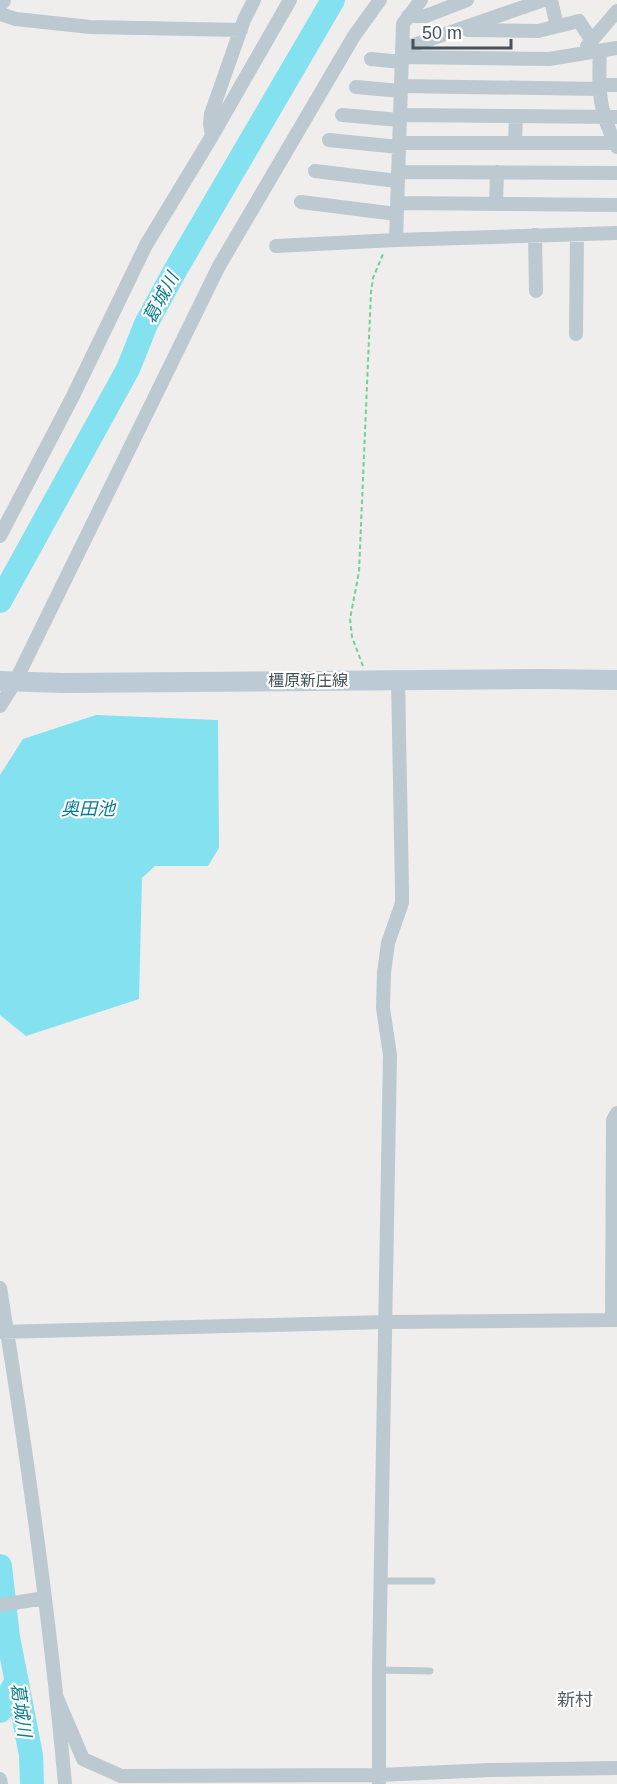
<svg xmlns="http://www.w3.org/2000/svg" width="617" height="1784" font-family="Arial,'Noto Sans JP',sans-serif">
<rect width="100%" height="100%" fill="#f0eded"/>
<!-- water -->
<path fill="#83e1f0" d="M96,715L218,720L219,848L208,866H155L142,878L139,999L26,1036L0,1015V775L23,739Z"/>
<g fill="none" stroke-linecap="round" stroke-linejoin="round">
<!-- river -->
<path stroke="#83e1f0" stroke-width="24" d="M0,601L128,369L146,324L176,269L333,0
M0,1566L8,1637L31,1755L32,1784
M0,1711L16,1682"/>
<!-- path -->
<path stroke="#6fd099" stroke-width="2" stroke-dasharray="4.5 3" stroke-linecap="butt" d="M363,666L352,637L350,619L359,572L371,292L373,278L383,254"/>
<!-- lane -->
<path stroke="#bcc9d0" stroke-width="7" d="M381,1581H432
M379,1670L430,1671"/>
<!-- street -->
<path stroke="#bcc9d0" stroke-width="14" d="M551,0L557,26
M0,14L16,19L90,27L241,30
M408,16H426L467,0
M468,30L538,31L579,21L592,41
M587,46L617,11
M402,49L544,0
M600,51C598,91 599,112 617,147
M402,57L549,59L617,48
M371,59L402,62
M598,85H617
M401,86L599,89
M356,87L401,91
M342,115L400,120
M400,115L617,117
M212,136L210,124L211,114L244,20L254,0
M329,140L399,147
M399,143H615
M515,143L516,116
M315,171L397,181
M398,172L617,173
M301,202L396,214
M397,203L617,205
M496,204L497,172
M535,235L536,291
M396,240L403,24L421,0
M276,246L396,240L617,233
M576,334L577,234
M0,536L72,398L146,245L212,136L290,0
M0,706L15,682L219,266L354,36L380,0
M0,1288C27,1453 50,1618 65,1784
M612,1320L613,1120L617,1113
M0,1332L386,1322L617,1320
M0,1605L45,1598
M57,1698L83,1759L121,1776L379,1775L490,1770L617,1768
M0,1779L1,1784
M379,1784V1670L390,1055L383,1008L384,973L388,943L402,903V890L398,679"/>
<!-- secondary -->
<path stroke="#bccad5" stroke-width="20" d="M0,1L1,0
M0,681L63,683L544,679L617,680"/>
</g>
<g text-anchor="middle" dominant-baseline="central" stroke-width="4.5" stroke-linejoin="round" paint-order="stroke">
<!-- street labels -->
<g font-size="16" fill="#44525b" stroke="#fff">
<text x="308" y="680">橿原新庄線</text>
</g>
<!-- water labels -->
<g font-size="18" font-style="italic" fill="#077c8f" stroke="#fff">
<text transform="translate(161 298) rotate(-62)">葛城川</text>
<text x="88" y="809">奥田池</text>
<text transform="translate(21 1710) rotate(82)">葛城川</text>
</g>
<!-- neighbourhood labels -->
<g font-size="18" fill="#595e62" stroke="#fff">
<text x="575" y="1700">新村</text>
</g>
</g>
<!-- scale -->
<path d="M413 39v9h98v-9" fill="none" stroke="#44525b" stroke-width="3"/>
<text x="422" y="39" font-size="18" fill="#44525b" stroke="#ffffff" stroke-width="4.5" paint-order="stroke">50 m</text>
</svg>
